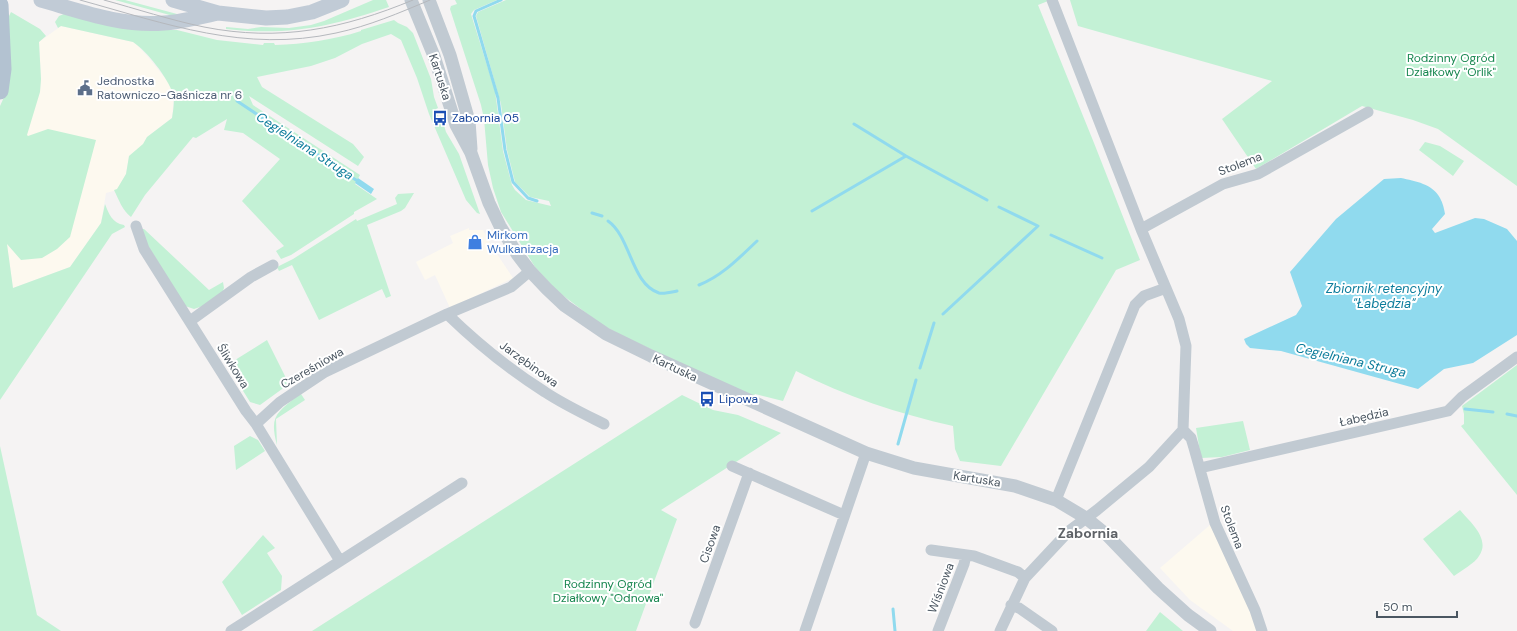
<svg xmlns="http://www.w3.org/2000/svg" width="1517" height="631" font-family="'DM Sans',sans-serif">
<rect width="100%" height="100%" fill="#f5f3f3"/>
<!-- commercial -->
<path fill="#fdf9ef" d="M61,26L133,42L137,45L148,57L169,83L174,95L172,118L147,137L144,144L129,156L126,174L117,190L106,193L101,223L70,267L13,288L0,196V164L40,91L41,79L39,42Z
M469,228V230H483L491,245L513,278L450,308L435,275L425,280L416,262L453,243L450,236Z
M1210,525L1242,592L1258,631H1233L1190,600L1160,568Z"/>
<!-- green -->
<path fill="#c3f1d5" d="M115,0H125L177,14V17Z
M373,0H386L389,7C330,27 288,36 226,29V27L248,29L261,27L289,28L311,25L324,21Z
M455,0H497L474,10L471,14L495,91L503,151L512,185L515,190L526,200L551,206L549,201L530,197L515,182L507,150L501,104L476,16L478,12L506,0H1047L1048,1L1038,5L1094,143L1140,260L1116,270L1001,466L960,461L955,449L953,426C899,414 845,396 796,371L783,401L755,394L753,397L629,339L602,325L557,291L535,267L501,212L493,188L488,165L484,119L481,105L450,9L451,6L457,4Z
M1070,0H1517V186L1438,129L1413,120L1362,106L1256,169L1222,119L1272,81L1078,26Z
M11,12L40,29L46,36L39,42L41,79L40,92L27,135L28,136L48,129L96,140L70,237L57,249L42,258L21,260L7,244L13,288L70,267L101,223L105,204C109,214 112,223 124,225L125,227L112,234L0,400V106L5,95L9,16Z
M64,14L143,30H177L217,40L263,45L264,43H274L275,45C304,44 333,40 361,31V30L394,20L398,23L407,27L413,33L431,79L434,97L438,108L436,109L440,122H443L446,132L459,154L480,214L477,213L466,200L429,114L417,78L401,40L391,34L362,44L335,58L311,66L257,77L262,87L353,144L364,157L358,166L249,96L253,105L360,175L355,184L377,199L354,212V214L291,255L281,259L276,251L284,246L242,201L280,159L243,133L224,130L227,119L196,138L193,137L145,195L131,217C122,210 119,200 114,190L117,189L126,174L129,156L143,144L147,137L172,118C173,111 175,101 173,94C168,78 147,51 133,42L61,26L58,28L55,22L59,16Z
M1425,142L1440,146L1464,161L1453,176L1419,150Z
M414,193L405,208L401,211L367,225L391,296L386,298L382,289L319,320L292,265L279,271L277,267L293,259L356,219L357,221L397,204L395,198L398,194Z
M141,229H144L209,290L223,282L224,288L222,293L203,306L194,309L185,306L142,236Z
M267,340L289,384L260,405L250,402L227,365Z
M1517,365V495L1461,426L1464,424V414L1462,406Z
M301,394L305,400L276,419L277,445C269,416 277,413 297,396Z
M682,395L713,410L738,415L781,433L661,510L677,519L636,631H312Z
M1243,421L1250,450L1222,457L1201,458L1196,428Z
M250,436L258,440L265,451L236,470L234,446Z
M0,446L37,615L61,631H0Z
M1460,510C1470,522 1491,539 1479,556C1475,563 1461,571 1454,576L1423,539Z
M263,535L275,548L267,553L282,576L281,590L242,615L222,582Z
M1160,612L1183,631H1146Z"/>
<!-- water -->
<path fill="#90daee" d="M358,178L374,189L371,194L355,183Z
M1401,178C1415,181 1433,184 1440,198C1443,203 1444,209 1445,214L1432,229L1435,233L1475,218L1484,219L1507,229L1517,241V335L1473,363L1444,369L1418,389L1281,351L1250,348L1246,344L1244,339L1296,315L1302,306L1290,272L1336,219L1384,179Z"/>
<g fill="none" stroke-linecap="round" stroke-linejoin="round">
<!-- stream -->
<path stroke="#90daee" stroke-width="3" d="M501,0L476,11L474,16L498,98L505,150L513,182L528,198L537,201
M237,101L359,182
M854,124L906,156L987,200
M812,211L906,156
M592,213L602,216
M608,221C631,237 631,284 659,293C664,294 672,292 677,291
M1051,235L1102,258
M699,285C722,276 739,258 757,241
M943,314L1038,226L999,207
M920,368L934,323
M1465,409L1493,412
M1507,414L1517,416
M898,444L916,380
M893,609L895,631"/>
<!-- minor -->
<path stroke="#c1cad2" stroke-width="11" d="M1052,0L1141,229L1179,319L1186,346L1183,430L1191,438L1194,448L1215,523L1255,610L1262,631
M136,226L144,249L246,411L256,424L340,561
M1141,229L1223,184L1258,174L1368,112
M447,314C477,343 510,370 545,392C563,404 584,414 604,424
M190,321L251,277L273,265
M256,424L280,402L325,372L447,314L511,287L530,271
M732,466L844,515
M1200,468L1448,411L1462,397L1517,357
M1056,500L1135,305L1144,296L1166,288
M931,550L974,556L1018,572L1025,578
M1011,605L1019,608L1052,631
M695,623L749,473
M231,631L462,483
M805,631L866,453
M938,631L964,564L966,555
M1000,631L1025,578L1069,531L1097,510L1149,467L1183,430"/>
<!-- tertiary -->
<path stroke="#c1cad2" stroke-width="13" d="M411,0L434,56L456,125L471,153L489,203L500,226L517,254L530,271L547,289L565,306L606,334L651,356L866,453L914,468L1015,486L1056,500L1086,518L1107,535L1158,588L1188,615L1210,631
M429,0L450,55L469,121L471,149"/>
<!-- secondary -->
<path stroke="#c1cbd6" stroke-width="15" d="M41,0C80,11 123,27 164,23C182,22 200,17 218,13
M173,0L218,13L266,18L287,17L312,12L342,0"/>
<!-- primary -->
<path stroke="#b3c2d1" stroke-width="17" d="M0,5L3,69L0,91"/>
<!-- tram -->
<path stroke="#b5b8bd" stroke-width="1" d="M80,0C167,24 245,53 336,33C369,26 399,13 430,0
M104,0C137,9 170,20 204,27C280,42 343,29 413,0"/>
</g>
<!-- icons -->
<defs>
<g id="civic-bare" transform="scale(1.2)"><path d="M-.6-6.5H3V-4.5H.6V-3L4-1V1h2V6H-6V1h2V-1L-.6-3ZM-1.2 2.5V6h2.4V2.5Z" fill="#5c6f8a" stroke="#fff" stroke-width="2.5" paint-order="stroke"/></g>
<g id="bus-bare" transform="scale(1.2)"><path d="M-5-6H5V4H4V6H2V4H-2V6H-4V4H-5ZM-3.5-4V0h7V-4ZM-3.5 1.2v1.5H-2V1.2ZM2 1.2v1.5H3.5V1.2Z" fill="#1a4fb4" stroke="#fff" stroke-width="2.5" paint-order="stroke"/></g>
<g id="shop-bare" transform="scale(1.2)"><path d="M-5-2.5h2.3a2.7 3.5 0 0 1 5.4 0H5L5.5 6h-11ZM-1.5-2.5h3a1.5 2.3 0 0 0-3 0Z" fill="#3f7fe0" stroke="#fff" stroke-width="2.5" paint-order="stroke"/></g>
</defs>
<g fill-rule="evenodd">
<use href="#civic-bare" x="85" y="88"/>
<use href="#bus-bare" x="440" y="118"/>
<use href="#shop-bare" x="475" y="242"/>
<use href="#bus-bare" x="707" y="399"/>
</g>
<g text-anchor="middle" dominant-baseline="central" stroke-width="4" stroke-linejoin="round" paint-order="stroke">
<!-- park labels -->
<g font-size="12" fill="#17864f" stroke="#fff">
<text x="1451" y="58">Rodzinny Ogród<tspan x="1451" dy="14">Działkowy "Orlik"</tspan></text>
<text x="608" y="584">Rodzinny Ogród<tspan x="608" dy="14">Działkowy "Odnowa"</tspan></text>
</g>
<!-- street labels -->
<g font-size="12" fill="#4a5661" stroke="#fff">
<text transform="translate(440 77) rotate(72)">Kartuska</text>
<text transform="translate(1240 164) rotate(-21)">Stolema</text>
<text transform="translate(529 364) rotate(36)">Jarzębinowa</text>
<text transform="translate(233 366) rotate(58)">Śliwkowa</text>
<text transform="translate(312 368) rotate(-30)">Czereśniowa</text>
<text transform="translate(675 368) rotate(25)">Kartuska</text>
<text transform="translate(1364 417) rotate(-13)">Łabędzia</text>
<text transform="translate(977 479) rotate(9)">Kartuska</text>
<text transform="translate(1232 527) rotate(69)">Stolema</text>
<text transform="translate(710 544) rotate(-70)">Cisowa</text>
<text transform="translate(941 588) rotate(-69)">Wiśniowa</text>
</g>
<!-- service labels -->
<g font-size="12" fill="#4e5e75" stroke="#fff" text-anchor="start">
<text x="97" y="81">Jednostka<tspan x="97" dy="14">Ratowniczo-Gaśnicza nr 6</tspan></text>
</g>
<!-- transit labels -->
<g font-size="12" fill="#164399" stroke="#fff" text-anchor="start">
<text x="452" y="118">Zabornia 05</text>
<text x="719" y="399">Lipowa</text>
</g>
<!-- shop labels -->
<g font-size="12" fill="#366cbe" stroke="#fff" text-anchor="start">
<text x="487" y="235">Mirkom<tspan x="487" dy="14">Wulkanizacja</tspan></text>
</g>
<!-- water labels -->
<g font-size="13" font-style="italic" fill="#0c7c9b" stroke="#fff">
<text transform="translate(305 146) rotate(33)">Cegielniana Struga</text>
<text x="1384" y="288">Zbiornik retencyjny<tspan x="1384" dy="15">"Łabędzia"</tspan></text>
<text transform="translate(1351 360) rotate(13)">Cegielniana Struga</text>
</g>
<!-- quarter labels -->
<g font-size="14" font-weight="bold" fill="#5f6368" stroke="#fff">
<text x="1088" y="533">Zabornia</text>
</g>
</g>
<!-- scale -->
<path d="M1377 611v6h80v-6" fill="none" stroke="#4a5661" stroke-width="2"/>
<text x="1383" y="611" font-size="12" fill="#4a5661" stroke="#ffffff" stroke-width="3" paint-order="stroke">50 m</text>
</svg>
